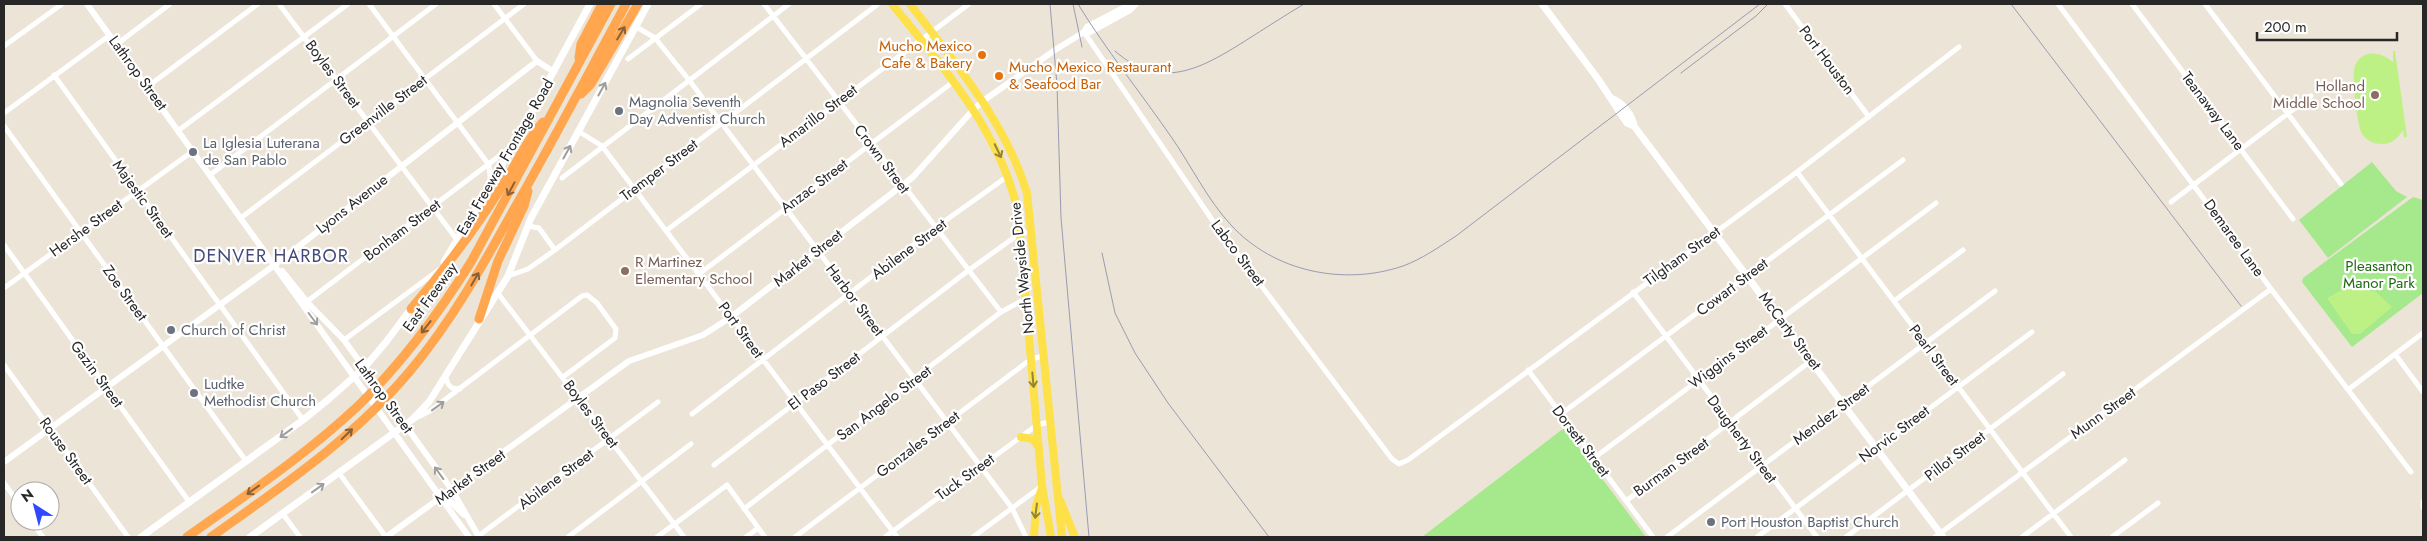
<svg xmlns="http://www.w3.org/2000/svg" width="2427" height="541" font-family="Jost,sans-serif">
<rect width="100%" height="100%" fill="#ece4d6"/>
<!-- green -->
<path fill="#a5e98c" d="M2372,162L2396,191L2407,197L2328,258L2299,220Z
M2413,197L2423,200V293L2352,347L2302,282L2303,278Z
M1564,428L1646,537H1422Z"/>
<!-- pitch -->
<path fill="#bdf186" d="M2393,51H2395L2407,137H2404L2403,130C2398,138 2392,144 2382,144C2374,144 2367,141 2362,134C2357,124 2351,76 2355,66C2362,48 2382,52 2393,62Z
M2360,288L2376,292L2392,307L2360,334H2352L2327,298L2344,289Z"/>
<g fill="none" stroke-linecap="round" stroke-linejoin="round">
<!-- minor -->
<path stroke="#fff" stroke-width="5" d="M279,4L458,241
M369,4L489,165L490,176
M494,4L537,61
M764,4L1001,312
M1785,4L1869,117
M2058,4L2271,289L2411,472
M2132,4L2293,219
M2205,4L2341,184
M635,26L655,38L689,80L1012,508L1026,537
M1084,32L1217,227L1392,459L1399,464L1408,460L1797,172L1959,47
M117,44L170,4
M4,46L62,4
M628,59L701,4
M54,75L303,420
M147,87L258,4
M4,113L110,35
M4,126L246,461
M179,130L348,4
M578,131L602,146L897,537
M1797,172L2071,537
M210,175L436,4
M562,178L789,4
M2171,202L2311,96
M242,217L524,4
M528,226L539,228L555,250
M667,230L969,4
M4,245L190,503
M699,274L953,82
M508,276L528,269L555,250L878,4
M4,288L193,151
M497,292L684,537
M1633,292L1817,537
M1894,301L1963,250
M305,303L511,147
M344,340L440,269
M2395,354L2423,392
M4,365L128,537
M1528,370L1653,537
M445,375L448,384L452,388L460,389
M2349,389L2423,333
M692,414L935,228L1008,176
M1561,414L1903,160
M416,418L430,411L582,296L587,295L597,303L616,329L615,338L563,377
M1594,458L1936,203
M714,465L969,270L1019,234L1032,231
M339,473L386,537
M4,483L20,505
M1626,501L1812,360
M2423,502V507
M744,509L1001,312L1025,299
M283,514L300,537
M31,521L43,537
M477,537L658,402
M568,537L691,444
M657,537L727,485L765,537
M746,537L757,529
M795,537L1031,359L1043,356
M885,537L1037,425L1049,422
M973,537L1042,486
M1667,537L1995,291
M1757,537L2032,332
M1846,537L2063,374
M1935,537L2271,289
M2022,537L2125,460
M2112,537L2158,503"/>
<!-- tertiary -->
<path stroke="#fff" stroke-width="6" d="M87,4L469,537
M1084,32H1090L1130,10L1136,4
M282,271L307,302L344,340L452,490L479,537
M4,462L276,264L537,61L554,72
M443,498L451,502L464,515
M386,537L629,361L703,335L731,317L913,177L973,110L983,101L1055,50L1084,32L1087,27L1127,6L1136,4"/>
<!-- secondary -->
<path stroke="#fff" stroke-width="7" d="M1542,4L1598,79L1627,123L1634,126
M1611,98C1623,103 1632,114 1634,126L1943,537
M444,262L513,146L590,4
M141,537L303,420L330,398L364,368L386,342L413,306
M250,537L413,419L429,402L508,276L531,218L648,4"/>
<!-- primary -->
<path stroke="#fee049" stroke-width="8" d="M892,4C943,67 1000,131 1018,212L1042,486L1051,537
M910,4C955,63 1005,121 1027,193L1062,537
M1021,437L1033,439L1039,448
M1060,500L1075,537
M1034,537L1036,506L1042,488"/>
<!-- motorway -->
<path stroke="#ffa64e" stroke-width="9" d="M579,58L581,44L602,4
M581,94L591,84L638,4
M411,309C445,269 476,228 504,183C517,163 526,140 543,122
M479,319L498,261L524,206L528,191
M187,537C246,495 306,455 359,405C402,363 439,313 471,262L611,4
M211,537C281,487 354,438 410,371C452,321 483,265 514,209C553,141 589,72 626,4"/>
<!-- rail -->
<path stroke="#999bb4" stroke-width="1" d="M1050,4L1057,85L1061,218L1089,537
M1073,4L1082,47
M1078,4C1106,50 1141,93 1172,138C1192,167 1207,199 1231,225C1274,272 1344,286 1403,266C1422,259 1439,247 1456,236L1760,4
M2011,4L2241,306
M1115,51C1161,92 1202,68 1245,41C1264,29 1284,16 1304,4
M1681,73L1756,16L1768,4
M1102,253L1115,313L1135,353L1168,403L1269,537"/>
</g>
<!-- one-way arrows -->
<defs><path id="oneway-shaft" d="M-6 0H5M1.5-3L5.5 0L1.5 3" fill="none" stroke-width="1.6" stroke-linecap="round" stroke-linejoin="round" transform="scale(1.25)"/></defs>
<g stroke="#886039">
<use href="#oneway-shaft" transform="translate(621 33) rotate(-59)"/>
<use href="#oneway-shaft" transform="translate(511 189) rotate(118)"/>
<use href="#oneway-shaft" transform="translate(475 279) rotate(-60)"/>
<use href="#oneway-shaft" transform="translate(426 327) rotate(128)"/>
<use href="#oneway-shaft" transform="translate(347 434) rotate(-44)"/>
<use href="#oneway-shaft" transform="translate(253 490) rotate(144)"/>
</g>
<g stroke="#9e9e9e">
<use href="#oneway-shaft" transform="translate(602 89) rotate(-61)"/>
<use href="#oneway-shaft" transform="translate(567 152) rotate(-61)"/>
<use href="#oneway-shaft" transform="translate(313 319) rotate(53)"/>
<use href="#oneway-shaft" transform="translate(438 406) rotate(-36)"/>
<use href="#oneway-shaft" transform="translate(286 433) rotate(144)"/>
<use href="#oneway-shaft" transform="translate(439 473) rotate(-126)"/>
<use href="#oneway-shaft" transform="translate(318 488) rotate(-36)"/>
</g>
<g stroke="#928438">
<use href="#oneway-shaft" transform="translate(998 151) rotate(64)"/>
<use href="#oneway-shaft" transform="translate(1033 380) rotate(85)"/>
<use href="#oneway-shaft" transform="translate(1036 511) rotate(97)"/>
</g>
<!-- markers -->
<g fill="#e8710a" stroke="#fff" stroke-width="2">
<circle cx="982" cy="55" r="5"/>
<circle cx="999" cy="76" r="5"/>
</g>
<g fill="#8d6e63" stroke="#fff" stroke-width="2">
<circle cx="2375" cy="95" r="5"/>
<circle cx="625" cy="271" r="5"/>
</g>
<g fill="#6b7280" stroke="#fff" stroke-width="2">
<circle cx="619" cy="111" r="5"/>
<circle cx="193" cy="152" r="5"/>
<circle cx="171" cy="330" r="5"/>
<circle cx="194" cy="393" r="5"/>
<circle cx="1711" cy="522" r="5"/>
</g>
<g text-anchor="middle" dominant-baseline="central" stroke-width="4.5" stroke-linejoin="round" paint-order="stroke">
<!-- food labels -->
<g font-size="15" fill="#c56008" stroke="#fff" text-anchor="end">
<text x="972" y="46">Mucho Mexico<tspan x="972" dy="17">Cafe &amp; Bakery</tspan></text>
<text x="1009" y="67" text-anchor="start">Mucho Mexico Restaurant<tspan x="1009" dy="17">&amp; Seafood Bar</tspan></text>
</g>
<!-- street labels -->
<g font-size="15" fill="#272727" stroke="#fff">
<text transform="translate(1827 60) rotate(53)">Port Houston</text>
<text transform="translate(138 73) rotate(54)">Lathrop Street</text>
<text transform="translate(333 74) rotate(53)">Boyles Street</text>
<text transform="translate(383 110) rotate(-37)">Greenville Street</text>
<text transform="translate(2213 111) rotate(53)">Teanaway Lane</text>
<text transform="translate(818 116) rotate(-37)">Amarillo Street</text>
<text transform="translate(505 157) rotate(-60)">East Freeway Frontage Road</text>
<text transform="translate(882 159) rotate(53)">Crown Street</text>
<text transform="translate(659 170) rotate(-37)">Tremper Street</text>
<text transform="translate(814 186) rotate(-37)">Anzac Street</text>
<text transform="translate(143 199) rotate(54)">Majestic Street</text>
<text transform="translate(352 204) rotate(-38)">Lyons Avenue</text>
<text transform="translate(86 228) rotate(-36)">Hershe Street</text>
<text transform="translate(402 230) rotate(-37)">Bonham Street</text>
<text transform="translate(2234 238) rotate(54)">Demaree Lane</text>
<text transform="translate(909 249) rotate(-37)">Abilene Street</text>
<text transform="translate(1238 253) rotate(53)">Labco Street</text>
<text transform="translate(1682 256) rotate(-36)">Tilgham Street</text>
<text transform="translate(808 258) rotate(-38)">Market Street</text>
<text transform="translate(1022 268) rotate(-96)">North Wayside Drive</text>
<text transform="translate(1732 287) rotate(-37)">Cowart Street</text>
<text transform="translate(125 293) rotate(54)">Zoe Street</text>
<text transform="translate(430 297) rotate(-54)">East Freeway</text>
<text transform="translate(855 300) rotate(53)">Harbor Street</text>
<text transform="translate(741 330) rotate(54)">Port Street</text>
<text transform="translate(1790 331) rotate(53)">McCarty Street</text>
<text transform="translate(1934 355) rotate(53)">Pearl Street</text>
<text transform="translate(1728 357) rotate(-37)">Wiggins Street</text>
<text transform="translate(97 374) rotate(54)">Gazin Street</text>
<text transform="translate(824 381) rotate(-37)">El Paso Street</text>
<text transform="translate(384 396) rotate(54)">Lathrop Street</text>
<text transform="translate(884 403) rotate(-37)">San Angelo Street</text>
<text transform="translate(2103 413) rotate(-36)">Munn Street</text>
<text transform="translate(591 414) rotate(53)">Boyles Street</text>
<text transform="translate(1831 414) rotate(-37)">Mendez Street</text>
<text transform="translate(1894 434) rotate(-37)">Norvic Street</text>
<text transform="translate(1742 439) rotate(53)">Daugherty Street</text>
<text transform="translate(1581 441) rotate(53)">Dorsett Street</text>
<text transform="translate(918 444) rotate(-37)">Gonzales Street</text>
<text transform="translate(66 451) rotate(54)">Rouse Street</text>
<text transform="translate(1955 456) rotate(-37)">Pillot Street</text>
<text transform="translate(1671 467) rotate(-36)">Burman Street</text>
<text transform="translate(470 477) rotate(-36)">Market Street</text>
<text transform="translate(965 477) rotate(-36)">Tuck Street</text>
<text transform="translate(556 479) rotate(-37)">Abilene Street</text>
</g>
<!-- education labels -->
<g font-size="15" fill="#785e54" stroke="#fff" text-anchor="end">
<text x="2365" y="86">Holland<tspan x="2365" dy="17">Middle School</tspan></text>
<text x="635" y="262" text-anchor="start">R Martinez<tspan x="635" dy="17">Elementary School</tspan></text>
</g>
<!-- worship labels -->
<g font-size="15" fill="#5b616d" stroke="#fff" text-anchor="start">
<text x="629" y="102">Magnolia Seventh<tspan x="629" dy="17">Day Adventist Church</tspan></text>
<text x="203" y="143">La Iglesia Luterana<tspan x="203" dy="17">de San Pablo</tspan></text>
<text x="181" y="330">Church of Christ</text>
<text x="204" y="384">Ludtke<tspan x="204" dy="17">Methodist Church</tspan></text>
<text x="1721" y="522">Port Houston Baptist Church</text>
</g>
<!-- park labels -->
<g font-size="15" fill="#1e6912" stroke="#fff">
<text x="2379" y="266">Pleasanton<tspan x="2379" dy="17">Manor Park</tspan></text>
</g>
<!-- quarter labels -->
<g font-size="18" letter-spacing="1" fill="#444a7b" stroke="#fff">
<text x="271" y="256">DENVER HARBOR</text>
</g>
</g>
<!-- border -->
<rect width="2427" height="541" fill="none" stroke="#272727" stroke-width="10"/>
<!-- north arrow -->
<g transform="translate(35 506) rotate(324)"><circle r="24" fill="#ffffff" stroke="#a9a9a9"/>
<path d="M0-4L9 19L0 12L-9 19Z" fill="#3048ff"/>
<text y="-8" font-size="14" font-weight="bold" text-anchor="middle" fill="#272727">N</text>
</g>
<!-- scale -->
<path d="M2257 32v8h140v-8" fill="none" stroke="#272727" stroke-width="2.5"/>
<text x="2264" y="32" font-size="15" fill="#272727" stroke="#ffffff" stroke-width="4" paint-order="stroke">200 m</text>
</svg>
